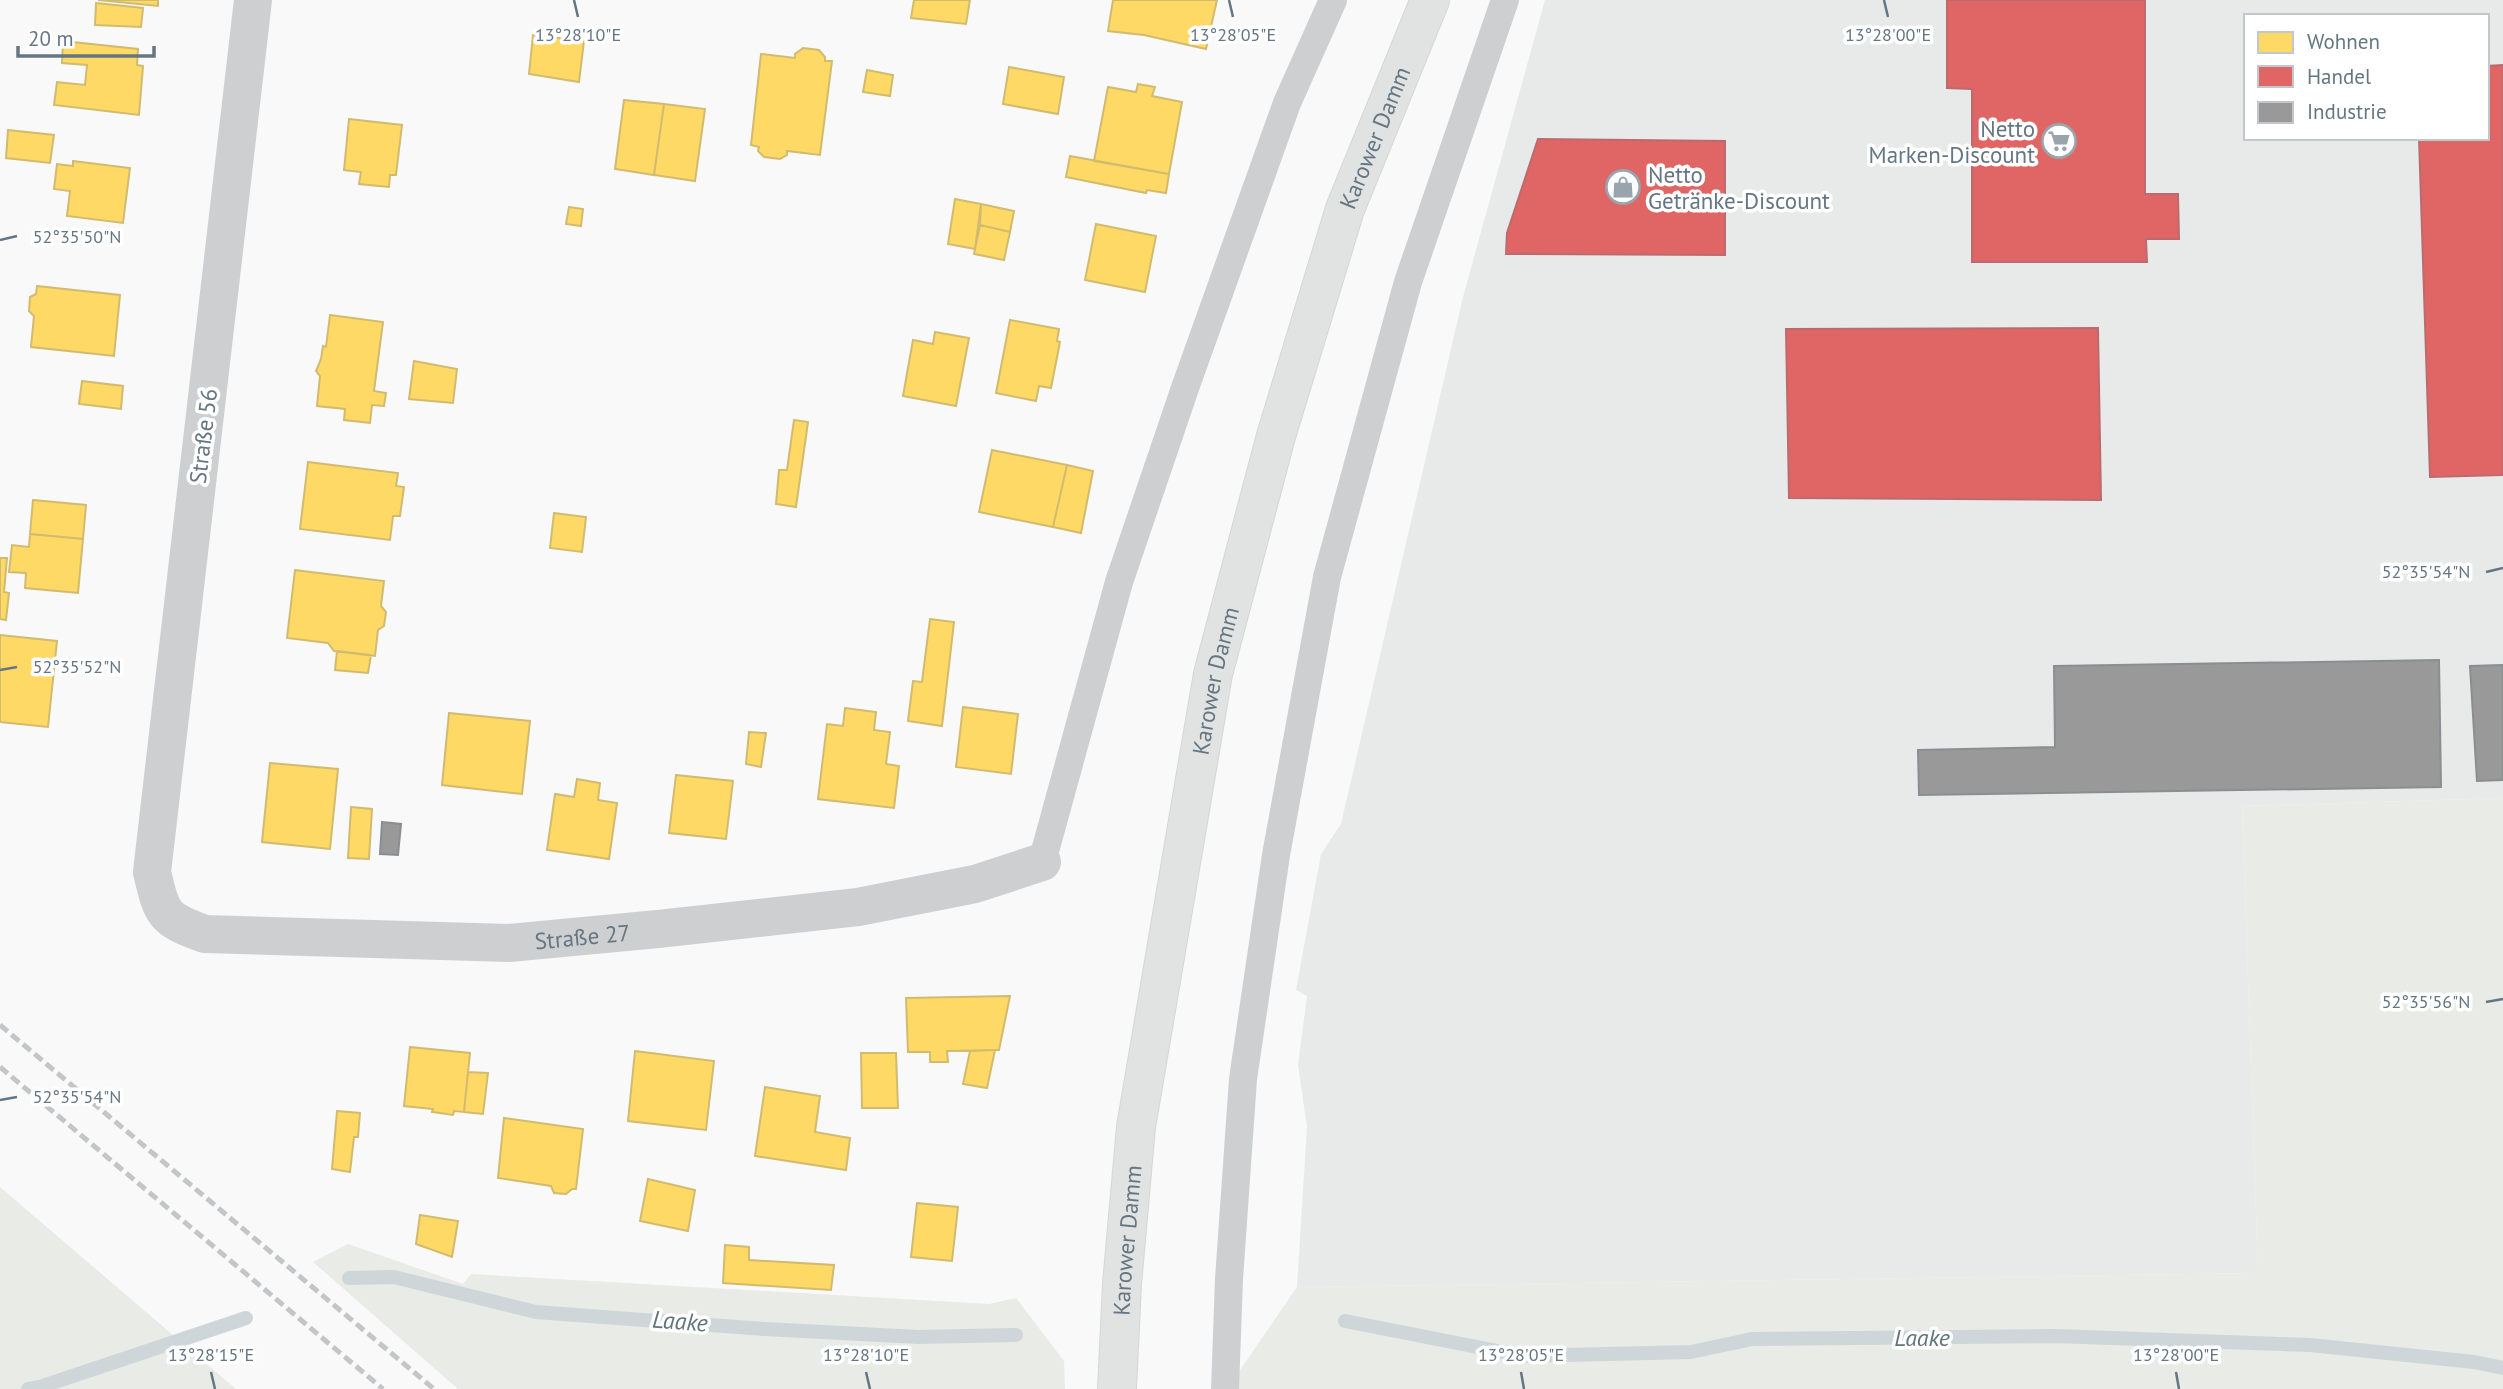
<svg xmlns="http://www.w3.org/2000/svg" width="2503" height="1389" font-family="'PT Sans',sans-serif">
<rect width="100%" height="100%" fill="#f9f9f9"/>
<!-- built -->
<path fill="#e8e9e9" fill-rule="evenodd" d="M1545,0H2503V798L2242,806L2258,1273L1297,1287L1307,1127L1298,1065L1307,996L1296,990L1321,854L1341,824L1463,297ZM2246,16H2487V138H2246Z"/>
<!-- green -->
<path fill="#e8ebe6" d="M2503,798V1389H1227L1297,1287L2258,1273L2242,806Z
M0,1187L236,1389H0Z
M348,1244L463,1284L471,1274L989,1304L1016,1298L1064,1361L1065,1389H458L313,1262Z"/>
<!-- homes -->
<path fill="#ffd966" stroke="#d1bb6f" stroke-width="2" d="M98,0H158V6Z
M914,0H970L966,24L911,18Z
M1113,0H1217L1206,49L1144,35L1108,31Z
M96,3L143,8L141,27L95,25Z
M533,35L584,41L579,82L529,74Z
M63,41L138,49L137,65L143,66L139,115L54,105L57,82L85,85L87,65L62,63Z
M803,48L819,50L825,57V61H832L820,155L787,151V155L780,159L764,157L758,151L759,147L751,145L761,54L795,58V54Z
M1009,67L1064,77L1058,114L1003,104Z
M867,70L893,75L890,96L863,92Z
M1138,84L1155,87L1152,96L1182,102L1169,174L1094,161L1108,87L1136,92Z
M624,100L664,104L654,175L615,169Z
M664,104L705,109L695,181L654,175Z
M349,119L402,125L396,175H390L389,187L359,184L361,172L344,170Z
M8,130L54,135L50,163L6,158Z
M1070,156L1169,174L1166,193L1147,190L1146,193L1066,177Z
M73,161L130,168L123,223L67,216L70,191L54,189L57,164L73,166Z
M955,199L981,204L975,249L948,244Z
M981,204L1014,211L1010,232L980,225Z
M569,207L583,209L581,226L566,224Z
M1096,224L1156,236L1145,292L1085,280Z
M980,225L1010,232L1004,260L974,254Z
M37,286L120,295L114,356L31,347L34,316L29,311L30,297L36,294Z
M330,315L383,322L374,391L386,393L384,406L372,405L370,423L344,420L345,409L317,406L320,376L316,371L321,359L323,346L326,347Z
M1010,320L1059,329L1057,341L1060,342L1051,388L1039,386L1036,401L996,393Z
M935,332L969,338L956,406L903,396L913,340L933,344Z
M414,361L457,369L453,403L409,399Z
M82,381L123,386L121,409L79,404Z
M794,420L808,422L796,507L776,504L779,470H787Z
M992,450L1067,465L1053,527L979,512Z
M308,462L398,473L396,486L404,487L400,516H393L390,540L300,529Z
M1067,465L1093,471L1081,533L1053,527Z
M33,500L86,505L83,539L30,534Z
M554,513L586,517L582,552L550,548Z
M30,534L83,539L78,593L25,588L26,573L9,572L12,545L29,547Z
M0,558H7L4,592L9,593L6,620L0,619Z
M295,570L384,581L381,606L386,612L384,626L378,630L375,656L334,651L328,643L287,638Z
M930,619L954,622L942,726L908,721L913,681L922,682Z
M0,635L57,641L48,727L0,722Z
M337,651L371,655L368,673L335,670Z
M963,707L1018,714L1011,774L956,767Z
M845,708L876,712L874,730L890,732L886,764L899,766L894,808L818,799L827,724L843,726Z
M449,713L530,721L522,794L442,785Z
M749,732L766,733L761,767L746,764Z
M270,763L338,769L330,849L262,842Z
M676,775L733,781L726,839L669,833Z
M577,779L600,783L598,800L617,803L609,859L547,850L555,794L574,797Z
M351,807L372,809L369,859L348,858Z
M1010,996L999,1050L947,1051L948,1062H930V1052H908L906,998Z
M410,1047L470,1053L464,1112L454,1111L453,1115L432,1112L433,1109L404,1106Z
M995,1050L987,1088L963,1084L970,1051Z
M635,1051L714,1061L706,1130L628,1121Z
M861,1053H896L898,1108H862Z
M468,1072L488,1073L483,1114L464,1112Z
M765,1087L820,1096L815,1132L850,1138L846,1170L755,1156Z
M337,1111L360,1113L358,1137H354L350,1172L332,1169Z
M504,1118L583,1129L576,1189H572L566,1194L554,1193L551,1186L498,1178Z
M648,1179L695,1190L688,1231L640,1221Z
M917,1203L958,1207L952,1261L911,1257Z
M420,1215L458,1221L452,1257L416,1244Z
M725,1245L749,1247V1260L834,1265L831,1290L723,1283Z"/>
<!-- shops -->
<path fill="#e06666" stroke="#bb6b6f" stroke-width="2" d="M1947,0H2145V194H2178L2179,239H2146L2147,262H1972V89L1947,88Z
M2503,65V475L2430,477L2419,138H2487V66Z
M1538,139L1725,141V255L1506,254L1507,233Z
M2098,328L2101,500L1789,498L1786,329Z"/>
<!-- industry -->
<path fill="#999" stroke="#898e92" stroke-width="2" d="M2439,660L2441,787L1919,795L1918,750L2055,747L2054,666Z
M2503,665V780L2477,781L2470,666Z
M382,822L401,824L398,855L380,854Z"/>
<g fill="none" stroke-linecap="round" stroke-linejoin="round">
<!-- stream -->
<path stroke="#ced6d9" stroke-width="14" d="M349,1278L394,1277L536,1312L765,1329L918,1337L1016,1335
M1345,1321L1523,1356L1691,1352L1752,1339L2055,1336L2310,1345L2474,1362L2503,1368
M28,1389L43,1386L246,1318"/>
<!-- secondary casing -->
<g stroke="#d5d6d7" stroke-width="40">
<g id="secondary">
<path id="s2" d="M1117,1389L1122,1284L1136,1127L1213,674L1276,436L1345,209L1430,0"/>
</g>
</g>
<!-- service -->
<path stroke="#cecfd0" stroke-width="28" d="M1042,862L1119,582L1185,388L1287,103L1333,0
M1225,1389L1229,1279L1243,1079L1276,855L1327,577L1408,282L1505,0"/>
<!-- minor -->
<path stroke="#cecfd0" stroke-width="38" id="s1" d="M253,0L152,872C162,915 163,919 205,934L509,943L658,929L858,907L975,884L1042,862"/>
<!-- secondary -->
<use href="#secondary" stroke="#e1e2e2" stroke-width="38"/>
<!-- rail -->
<path stroke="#c3c5c6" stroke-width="5" stroke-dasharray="10 5" stroke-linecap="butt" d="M0,1025L434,1389
M0,1067L383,1389"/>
</g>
<!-- ticks -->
<path fill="none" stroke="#657683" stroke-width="2.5" d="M574,0L578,17M1229,0L1233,17M1884,0L1888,17M0,240L17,236M2486,572L2503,568M0,670L17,667M2486,1002L2503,999M0,1100L17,1097M211,1372L215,1389M866,1372L870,1389M1521,1372L1524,1389M2176,1372L2179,1389"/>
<!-- icons -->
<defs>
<g id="supermarket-ring" transform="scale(1.75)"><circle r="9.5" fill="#fff" stroke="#99a4ac" stroke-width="1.5"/><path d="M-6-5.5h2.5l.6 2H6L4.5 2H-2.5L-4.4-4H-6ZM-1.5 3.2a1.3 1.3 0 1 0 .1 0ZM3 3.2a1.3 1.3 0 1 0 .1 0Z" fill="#99a4ac"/></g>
<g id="shop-ring" transform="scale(1.75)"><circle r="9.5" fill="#fff" stroke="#99a4ac" stroke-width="1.5"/><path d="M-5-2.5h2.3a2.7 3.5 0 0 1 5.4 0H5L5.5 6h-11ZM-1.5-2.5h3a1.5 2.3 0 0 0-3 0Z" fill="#99a4ac"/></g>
</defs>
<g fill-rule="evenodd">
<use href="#supermarket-ring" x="2059" y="141"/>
<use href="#shop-ring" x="1623" y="187"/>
</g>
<g text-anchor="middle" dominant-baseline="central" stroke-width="7" stroke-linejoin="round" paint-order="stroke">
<!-- poi labels -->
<g font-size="23" fill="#657683" stroke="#fff" text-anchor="end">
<text x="2035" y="128">Netto<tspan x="2035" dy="26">Marken-Discount</tspan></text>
<text x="1648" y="174" text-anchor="start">Netto<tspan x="1648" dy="26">Getränke-Discount</tspan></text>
</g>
<!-- street labels -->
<g font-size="23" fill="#657683" stroke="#fff">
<text stroke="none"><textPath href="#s2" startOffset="1283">Karower Damm</textPath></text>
<text transform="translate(203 436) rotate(-83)">Straße 56</text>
<text stroke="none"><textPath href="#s2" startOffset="716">Karower Damm</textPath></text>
<text stroke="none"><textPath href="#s1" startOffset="1344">Straße 27</textPath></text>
<text stroke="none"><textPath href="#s2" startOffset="149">Karower Damm</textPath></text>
</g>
<!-- water labels -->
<g font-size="24" font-style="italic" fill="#60757c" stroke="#fff">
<text transform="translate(680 1321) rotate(4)">Laake</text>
<text x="1922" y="1337">Laake</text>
</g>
</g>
<g font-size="18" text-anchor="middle" fill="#657683" stroke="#fff" stroke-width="7" stroke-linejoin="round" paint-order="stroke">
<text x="578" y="41">13°28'10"E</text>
<text x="1233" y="41">13°28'05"E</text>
<text x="1888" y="41">13°28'00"E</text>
<text x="77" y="243">52°35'50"N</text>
<text x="2426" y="578">52°35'54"N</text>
<text x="77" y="673">52°35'52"N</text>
<text x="2426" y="1008">52°35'56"N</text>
<text x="77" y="1103">52°35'54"N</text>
<text x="211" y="1361">13°28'15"E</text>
<text x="866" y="1361">13°28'10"E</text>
<text x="1521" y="1361">13°28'05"E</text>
<text x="2176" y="1361">13°28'00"E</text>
</g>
<!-- legend -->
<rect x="2244" y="14" width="245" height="126" fill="#ffffff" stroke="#c1c8cd" stroke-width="2"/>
<rect x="2258" y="32" width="35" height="21" fill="#ffd966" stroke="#c1c8cd" stroke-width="2"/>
<text x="2307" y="49" font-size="21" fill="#657683">Wohnen</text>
<rect x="2258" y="66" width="35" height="21" fill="#e06666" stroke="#c1c8cd" stroke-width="2"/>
<text x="2307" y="84" font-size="21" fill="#657683">Handel</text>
<rect x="2258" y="102" width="35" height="21" fill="#999999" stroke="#c1c8cd" stroke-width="2"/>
<text x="2307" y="119" font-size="21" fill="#657683">Industrie</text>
<!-- scale -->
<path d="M18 46v10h136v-10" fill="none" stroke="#657683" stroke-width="3.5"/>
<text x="28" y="46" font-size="21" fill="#657683" stroke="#ffffff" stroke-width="5" paint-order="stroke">20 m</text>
</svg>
